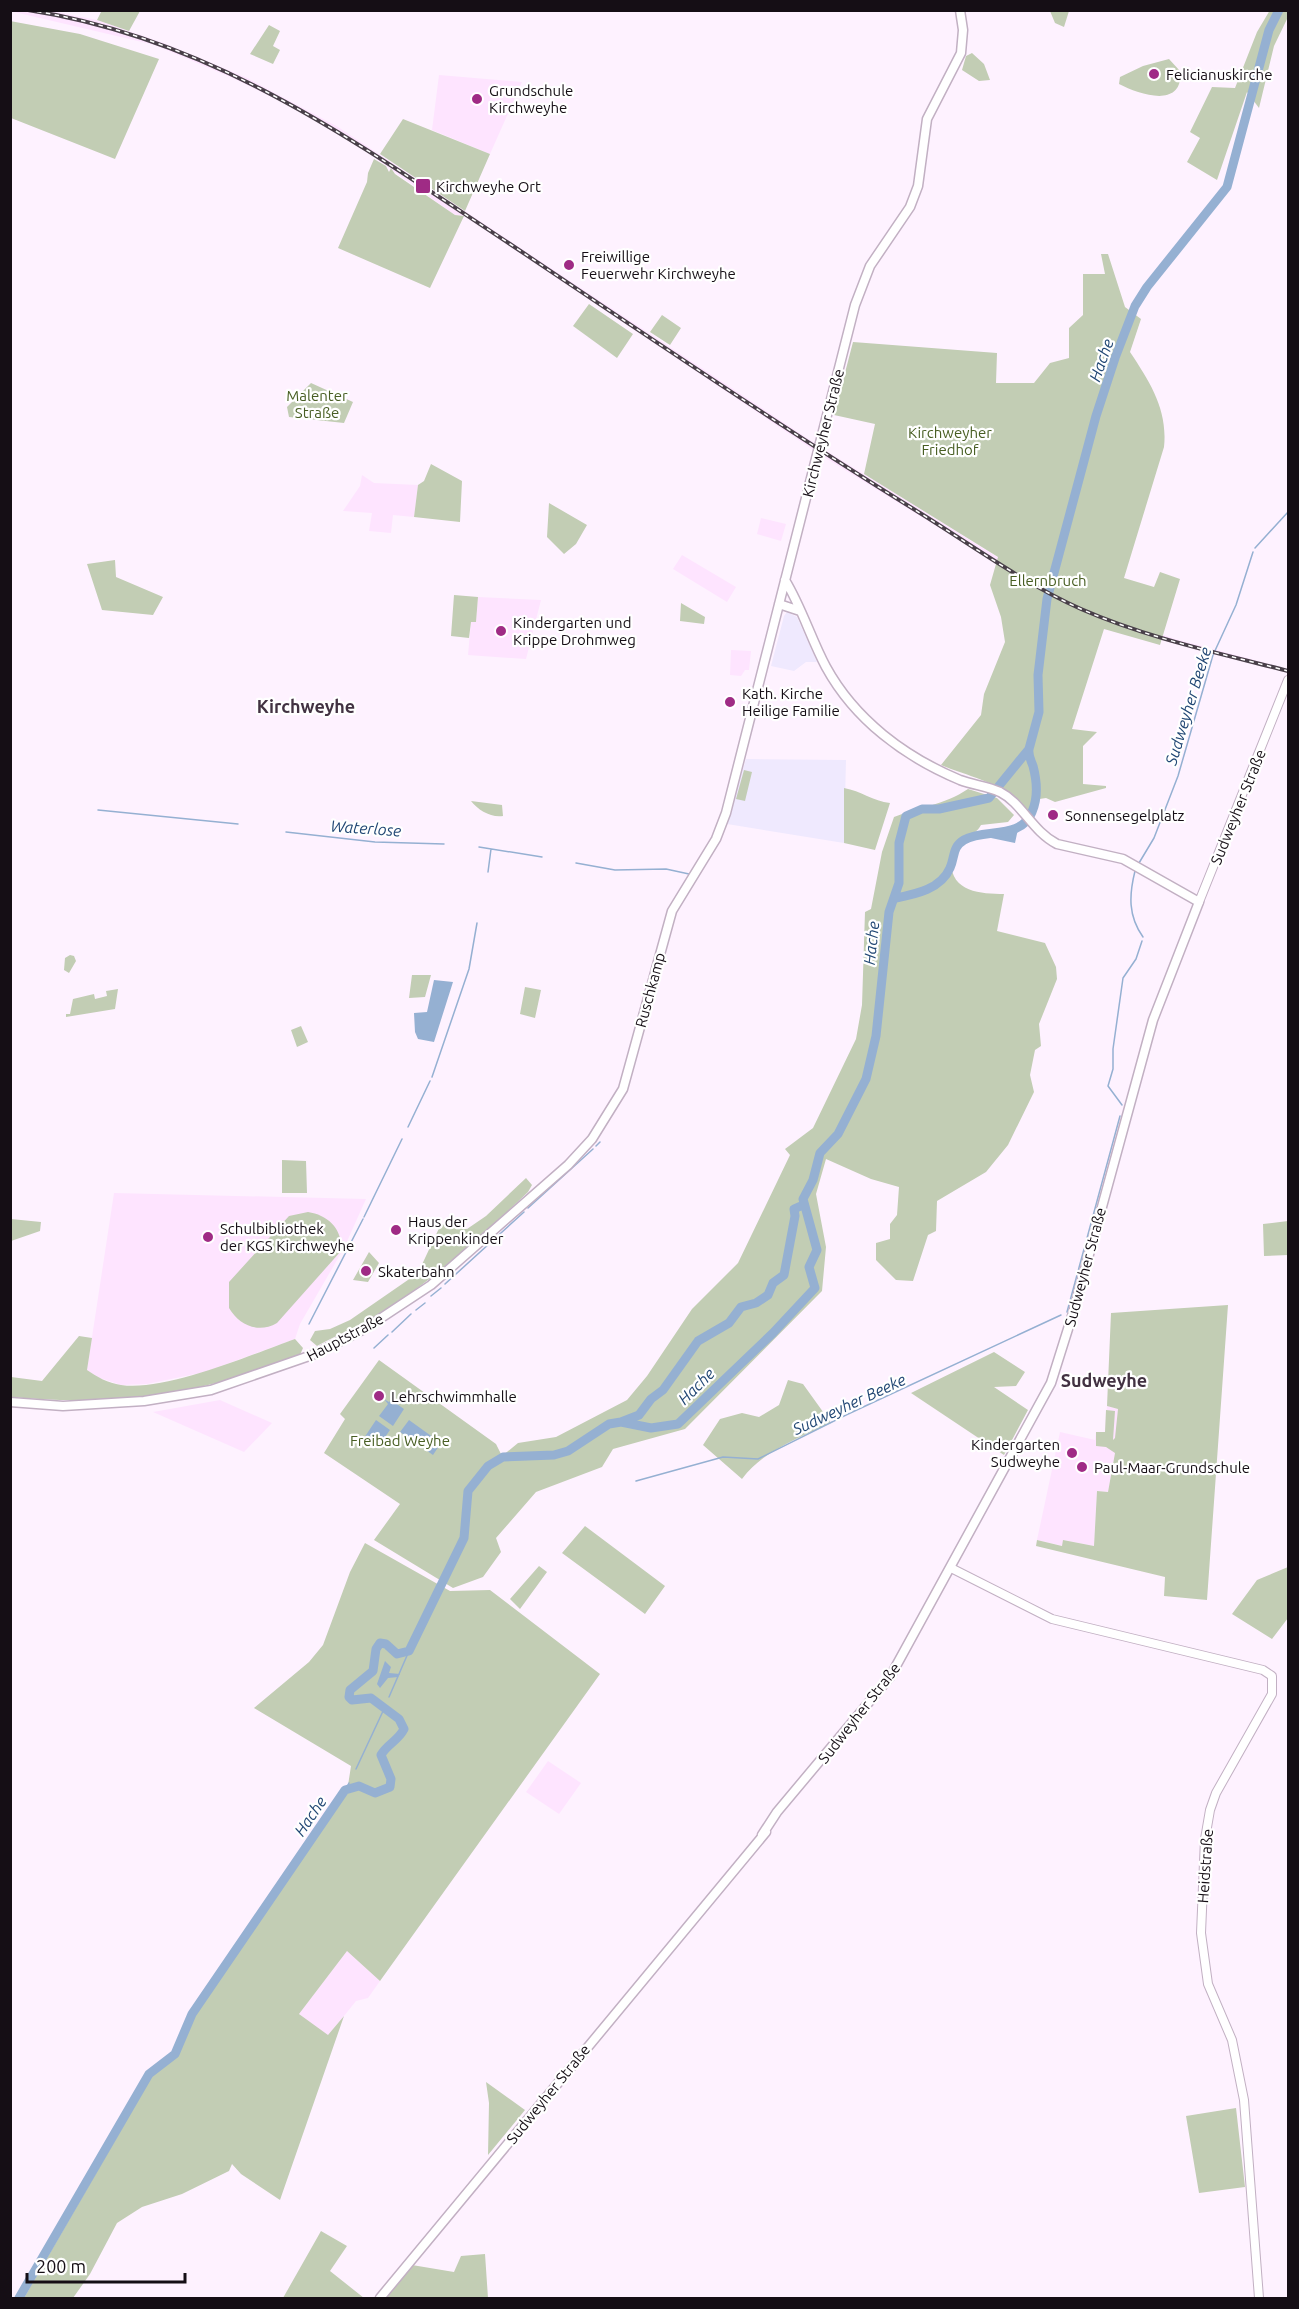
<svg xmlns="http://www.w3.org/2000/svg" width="1299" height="2309" font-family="Ubuntu,sans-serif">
<rect width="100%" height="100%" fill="#fef2ff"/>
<!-- commercial -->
<path fill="#efe9fe" d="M787,612L797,617L817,662H806L794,671L771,666L784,616Z
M746,759L846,760L844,843L727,824Z"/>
<!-- built -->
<path fill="#fee4ff" d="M10,11H51L97,20L166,44L247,78L338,127L825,450L1047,588L1097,612L1175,639L1288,669V673L1173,643L1096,618L1054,598L824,457L475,223L464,216L455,215L336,130L303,112L235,79L155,45Z
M439,75L522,82L490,154L432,130Z
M362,475L374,483L418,485L414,517L393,515L391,533L369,531L372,513L343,511L360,486Z
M761,518L786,524L781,541L757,534Z
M682,555L736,587L727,602L673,569Z
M478,597L541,600L526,659L468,655L471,622H476Z
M731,650L751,651L749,670H745L741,676L730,675Z
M114,1193L366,1199L344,1248L300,1324L295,1339L205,1372L147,1384L121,1385L97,1377L87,1370Z
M220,1400L272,1423L244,1452L153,1412Z
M1107,1406L1118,1409L1115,1453L1108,1492L1097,1491L1094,1546L1064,1540L1063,1546L1037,1540L1060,1432L1095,1440L1096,1432H1105Z
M548,1761L581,1783L559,1814L526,1792Z
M347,1951L380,1981L368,1998L356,2001L328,2036L299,2014Z"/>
<!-- green -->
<path fill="#c2cdb4" d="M102,10H140V11L129,31L97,20Z
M1270,10L1288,11V17L1274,46L1259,108L1247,92L1217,180L1187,162L1200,138L1190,132L1212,87L1235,88L1257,32Z
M1050,11H1069L1064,27L1055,23Z
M10,21L80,34L159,59L115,159L11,118Z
M269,25L280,31L273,46L280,50L273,64L250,54Z
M972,53L984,64L990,80L979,81L962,70L966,56Z
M1169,59L1180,71C1184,109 1140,95 1119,84L1120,77L1143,66Z
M403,119L490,154L465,211L380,154Z
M374,159L386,166L389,172L391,168L395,174L455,215L464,216L430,288L338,248L367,182L368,173Z
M1101,254H1108L1125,307L1141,319L1130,352C1150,382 1168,410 1164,447L1124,578L1154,587L1160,572L1180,579L1160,645L1104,629L1072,729L1097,732L1083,746V784L1106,786V788L1055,802L1046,798L1033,800L1028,814C1010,784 972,778 941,765L981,715L984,694L1005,642L1001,617L990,585L998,557L864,474L875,424L834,415L853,342L997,353L996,383H1034L1050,363L1069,358V328L1083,315V274H1105Z
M589,304L633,334L617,358L573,326Z
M662,315L681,328L670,345L650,332Z
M311,383L353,402L344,423L289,417L287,407Z
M431,464L462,481L460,522L414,517L418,485L424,481Z
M549,503L587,525L576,544L564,554L547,537Z
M115,560L116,577L163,597L153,615L102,610L87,564Z
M454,595L478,597L476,622H471L469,638L451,636Z
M681,603L705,617L704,624L680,621Z
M744,770L752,772L745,801L736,799Z
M844,788C861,791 873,801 890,803L875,850L844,843Z
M968,789L997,798L1014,815L1008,822L981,825C974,838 962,835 956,844C951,850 951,855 951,862C951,892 981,894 1004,894L997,931L1045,943L1056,967L1057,979L1039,1024L1041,1046L1035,1050L1030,1075L1034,1092L1008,1145L986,1172L937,1201L936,1231L928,1235L913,1281L896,1280L876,1260V1243L890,1239V1224L897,1215L899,1187L871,1179L826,1159L816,1194L826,1247L822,1291L685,1429L613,1449L602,1467L536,1492L496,1538L501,1552L483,1577L453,1588L374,1540L400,1504L324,1453L345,1419L340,1414L379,1360L496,1444L502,1456L518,1443L556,1437L627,1400L647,1376L692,1309L738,1263L790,1155L785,1149L813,1128L856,1039L862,1005L865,912L871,909L882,852L894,817C920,807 944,805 968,789Z
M471,801L502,805L503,816C491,818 478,810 471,801Z
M70,955L74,956L76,961L69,973L64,970L65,958Z
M412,975H431L425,997L409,998Z
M525,987L541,990L535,1018L520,1014Z
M118,989L115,1009L66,1017V1014H70L73,999L94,994L95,999L107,996L106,991Z
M301,1026L308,1042L297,1047L291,1030Z
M282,1160L306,1161L307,1193H282Z
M526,1178L532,1185L528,1192C484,1234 437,1277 386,1310C364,1324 339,1334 317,1346L310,1340L315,1331L330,1329L350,1320L418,1273L441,1224L467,1229L486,1216Z
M308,1212C328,1215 343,1229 341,1251L277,1323C258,1334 239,1325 229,1308V1282L289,1216Z
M11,1219L41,1222L40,1231L11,1241Z
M1288,1221V1255L1264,1256L1263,1224Z
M369,1252L379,1263L368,1282L353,1280Z
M1228,1305L1207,1600L1164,1596L1165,1577L1036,1546L1037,1540L1062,1546L1063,1540L1094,1546L1097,1491L1108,1492L1115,1453L1106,1447L1096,1446V1432H1105L1106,1410L1115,1411L1113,1440L1115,1438L1118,1409L1107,1406L1111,1313Z
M79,1336L92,1338L87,1370C97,1377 108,1383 121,1385C165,1392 253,1354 295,1339L303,1348L300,1355C270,1364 239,1378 208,1385C144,1401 76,1403 11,1397V1377L42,1381Z
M994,1352L1025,1372L1016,1386L994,1387L1028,1410L1004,1455L911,1393Z
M788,1380L803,1384L831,1423C799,1438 764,1450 742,1479L703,1445L720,1419L742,1413L759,1417L779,1405Z
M585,1526L665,1586L645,1614L562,1553Z
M365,1543L450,1591L490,1590L600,1674L380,1981L347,1951L299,2014L328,2035L344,2016L280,2200L241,2174L232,2164L229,2171L182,2194L142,2207L117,2223L90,2274L73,2298H24L152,2076L177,2056L195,2016L347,1792L351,1766L254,1708L309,1662L323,1645L350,1572Z
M539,1566L547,1572L520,1609L510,1599Z
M1288,1567V1618L1272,1639L1232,1614L1257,1580Z
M486,2082L525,2110L488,2155L489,2103Z
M1236,2108L1245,2187L1199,2193L1186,2116Z
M321,2231L347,2246L330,2271L364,2298H283Z
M485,2254L488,2298H385L412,2265L454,2272L461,2256Z"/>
<!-- water -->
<path fill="#95b0d2" d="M1012,826L1018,829L1015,843L991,838L992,832Z
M434,980L453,982L434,1042L418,1039L415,1032L414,1013L427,1012Z
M384,1399L389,1402L391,1400L404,1409L393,1426L379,1416L388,1404Z
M376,1420L390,1430L378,1447L364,1438Z
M409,1420L441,1443L433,1455L400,1432Z
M385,1661L391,1667L389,1673L400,1674L398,1677L388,1678L380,1688L377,1684Z"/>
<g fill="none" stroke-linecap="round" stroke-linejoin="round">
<!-- stream -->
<path stroke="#95b0d2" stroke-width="1.5" d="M1255,548L1288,512
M98,810L238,824
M286,832L375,842L444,844
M479,847L542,857
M576,863L615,870L666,869L689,874
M1139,863L1154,838L1178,776L1213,655L1236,605L1253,552
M1135,871C1129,895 1128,916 1143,937
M488,872L491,849
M432,1077L469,969L477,923
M1122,1105L1108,1086L1113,1069V1049L1123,978L1136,959L1142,941
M408,1127L430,1081
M596,1146L600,1142
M528,1208L593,1149
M364,1217L402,1139
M445,1284L524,1212
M431,1296L441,1288
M416,1310L425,1303
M1067,1312L1120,1116
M309,1324L363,1219
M392,1332L411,1314
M374,1348L388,1335
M636,1481L723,1457L758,1459L846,1415L1061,1315
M389,1697L409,1651
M356,1769L384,1709
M345,1790L349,1783"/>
<!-- river -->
<path stroke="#95b0d2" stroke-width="9" d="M896,898C916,894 941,889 950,868C955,857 952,847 964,840C985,828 1021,840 1032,812C1038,798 1037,781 1033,766C1031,760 1028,756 1029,749
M621,1422L639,1415L651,1399L663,1390L698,1341L729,1323L741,1307L756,1303L768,1295L773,1283L784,1275L795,1216L794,1209L803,1205
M19,2298L149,2074L175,2054L192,2014L345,1790L359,1786L375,1793L390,1787L391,1779L381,1755C387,1744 398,1741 404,1729L399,1719L371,1698L352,1700L349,1697L350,1690L373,1671L376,1649L380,1643L386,1644L397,1654L409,1651L464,1538L468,1491L488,1466L503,1457L554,1455L568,1451L609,1424L621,1422L651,1428L678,1424L773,1333L815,1288L809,1267L817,1250L803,1199L813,1180L820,1153L838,1134L866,1079L876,1036L889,912L899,883V843L906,816L922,809H939L989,798L1029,749L1039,712L1038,675L1047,599L1096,416L1115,358L1135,306L1147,287L1227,187L1269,30L1279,10"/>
<!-- tertiary casing -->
<g stroke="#c2b0c3" stroke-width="10">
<path id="tertiary" d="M1199,902L1288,680
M951,1568L1052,1619L1263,1670L1272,1676V1694L1216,1793L1210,1810L1205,1839L1201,1933L1208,1984L1232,2040L1244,2100L1259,2298"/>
</g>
<!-- secondary casing -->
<g stroke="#c2b0c3" stroke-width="11">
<path id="secondary" d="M779,604L800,611
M10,1402L63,1406L144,1401L211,1390L315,1354L366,1328L431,1285L568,1165L592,1139L623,1089L672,911L716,839L726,813L855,305L870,266L910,207L918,186L927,119L961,53L963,30L960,10
M762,1835L777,1812L890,1677L1051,1383L1073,1313L1153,1020L1199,902L1123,859L1057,844C1032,831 1022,803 1000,792C987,786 973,785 960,780C905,757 855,720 826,667C811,639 802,608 785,580
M380,2298L766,1832"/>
</g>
<!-- tertiary -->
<use href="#tertiary" stroke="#fff" stroke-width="8"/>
<!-- secondary -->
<use href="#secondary" stroke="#fff" stroke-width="8"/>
<!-- rail casing -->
<g stroke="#494049" stroke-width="4">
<path id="rail" d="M28,10C215,39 357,143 510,244C646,335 781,427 920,513C973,546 1025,584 1081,609C1147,638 1219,653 1288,671"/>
</g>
<!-- rail -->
<use href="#rail" stroke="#fff" stroke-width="1.5" stroke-dasharray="4.5" stroke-linecap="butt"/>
</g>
<!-- markers -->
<g fill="#9f2b85" stroke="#fff" stroke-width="2">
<circle cx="1154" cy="74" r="6"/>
<circle cx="477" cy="99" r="6"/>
<rect x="415" y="178" width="16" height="16" rx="3"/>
<circle cx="569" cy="265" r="6"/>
<circle cx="501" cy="631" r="6"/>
<circle cx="730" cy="702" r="6"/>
<circle cx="1053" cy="815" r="6"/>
<circle cx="396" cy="1230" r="6"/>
<circle cx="208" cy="1237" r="6"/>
<circle cx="366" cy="1271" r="6"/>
<circle cx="379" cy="1396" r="6"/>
<circle cx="1072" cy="1453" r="6"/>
<circle cx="1082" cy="1467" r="6"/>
</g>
<g text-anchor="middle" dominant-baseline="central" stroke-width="4.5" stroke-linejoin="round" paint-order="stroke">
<!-- poi labels -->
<g font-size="15" fill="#150e15" stroke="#fff" text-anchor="start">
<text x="1166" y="74">Felicianuskirche</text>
<text x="489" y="90">Grundschule<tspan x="489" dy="17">Kirchweyhe</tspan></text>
<text x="436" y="186">Kirchweyhe Ort</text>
<text x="581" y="256">Freiwillige<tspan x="581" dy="17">Feuerwehr Kirchweyhe</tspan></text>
<text x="513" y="622">Kindergarten und<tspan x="513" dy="17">Krippe Drohmweg</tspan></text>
<text x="742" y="693">Kath. Kirche<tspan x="742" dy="17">Heilige Familie</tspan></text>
<text x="1065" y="815">Sonnensegelplatz</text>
<text x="408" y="1221">Haus der<tspan x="408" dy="17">Krippenkinder</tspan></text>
<text x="220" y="1228">Schulbibliothek<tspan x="220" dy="17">der KGS Kirchweyhe</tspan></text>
<text x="378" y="1271">Skaterbahn</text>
<text x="391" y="1396">Lehrschwimmhalle</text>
<text x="1060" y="1444" text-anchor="end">Kindergarten<tspan x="1060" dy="17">Sudweyhe</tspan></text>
<text x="1094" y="1467">Paul-Maar-Grundschule</text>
</g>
<!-- park labels -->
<g font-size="15" fill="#485e23" stroke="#fff">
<text x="317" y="395">Malenter<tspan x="317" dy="17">Straße</tspan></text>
<text x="950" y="432">Kirchweyher<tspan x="950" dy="17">Friedhof</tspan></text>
<text x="1048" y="580">Ellernbruch</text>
<text x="400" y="1440">Freibad Weyhe</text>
</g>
<!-- street labels -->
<g font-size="15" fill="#150e15" stroke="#fff">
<text transform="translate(823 433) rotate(-76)">Kirchweyher Straße</text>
<text transform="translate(1238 807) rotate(-68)">Sudweyher Straße</text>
<text transform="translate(650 990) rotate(-75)">Ruschkamp</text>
<text transform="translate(1085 1267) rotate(-75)">Sudweyher Straße</text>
<text transform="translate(345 1337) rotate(-28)">Hauptstraße</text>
<text transform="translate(859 1713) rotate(-52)">Sudweyher Straße</text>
<text transform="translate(1205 1866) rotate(-86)">Heidstraße</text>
<text transform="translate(548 2094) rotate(-51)">Sudweyher Straße</text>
</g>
<!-- water labels -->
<g font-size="16" font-style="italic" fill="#214774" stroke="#fff">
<text transform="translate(1101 360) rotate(-71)">Hache</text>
<text transform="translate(1188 706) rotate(-73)">Sudweyher Beeke</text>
<text transform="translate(366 828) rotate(4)">Waterlose</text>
<text transform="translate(871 943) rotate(-84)">Hache</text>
<text transform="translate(696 1386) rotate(-45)">Hache</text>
<text transform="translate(849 1404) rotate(-25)">Sudweyher Beeke</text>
<text transform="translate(310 1816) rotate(-56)">Hache</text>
</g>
<!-- quarter labels -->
<g font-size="18" font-weight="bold" fill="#423242" stroke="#fff">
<text x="306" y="706">Kirchweyhe</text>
<text x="1104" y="1380">Sudweyhe</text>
</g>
</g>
<!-- border -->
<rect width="1299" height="2309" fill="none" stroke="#150e15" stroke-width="24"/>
<!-- scale -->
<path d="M27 2273v9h158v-9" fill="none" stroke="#150e15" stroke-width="3"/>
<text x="36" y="2273" font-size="18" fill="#150e15" stroke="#ffffff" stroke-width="4.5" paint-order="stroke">200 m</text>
</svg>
